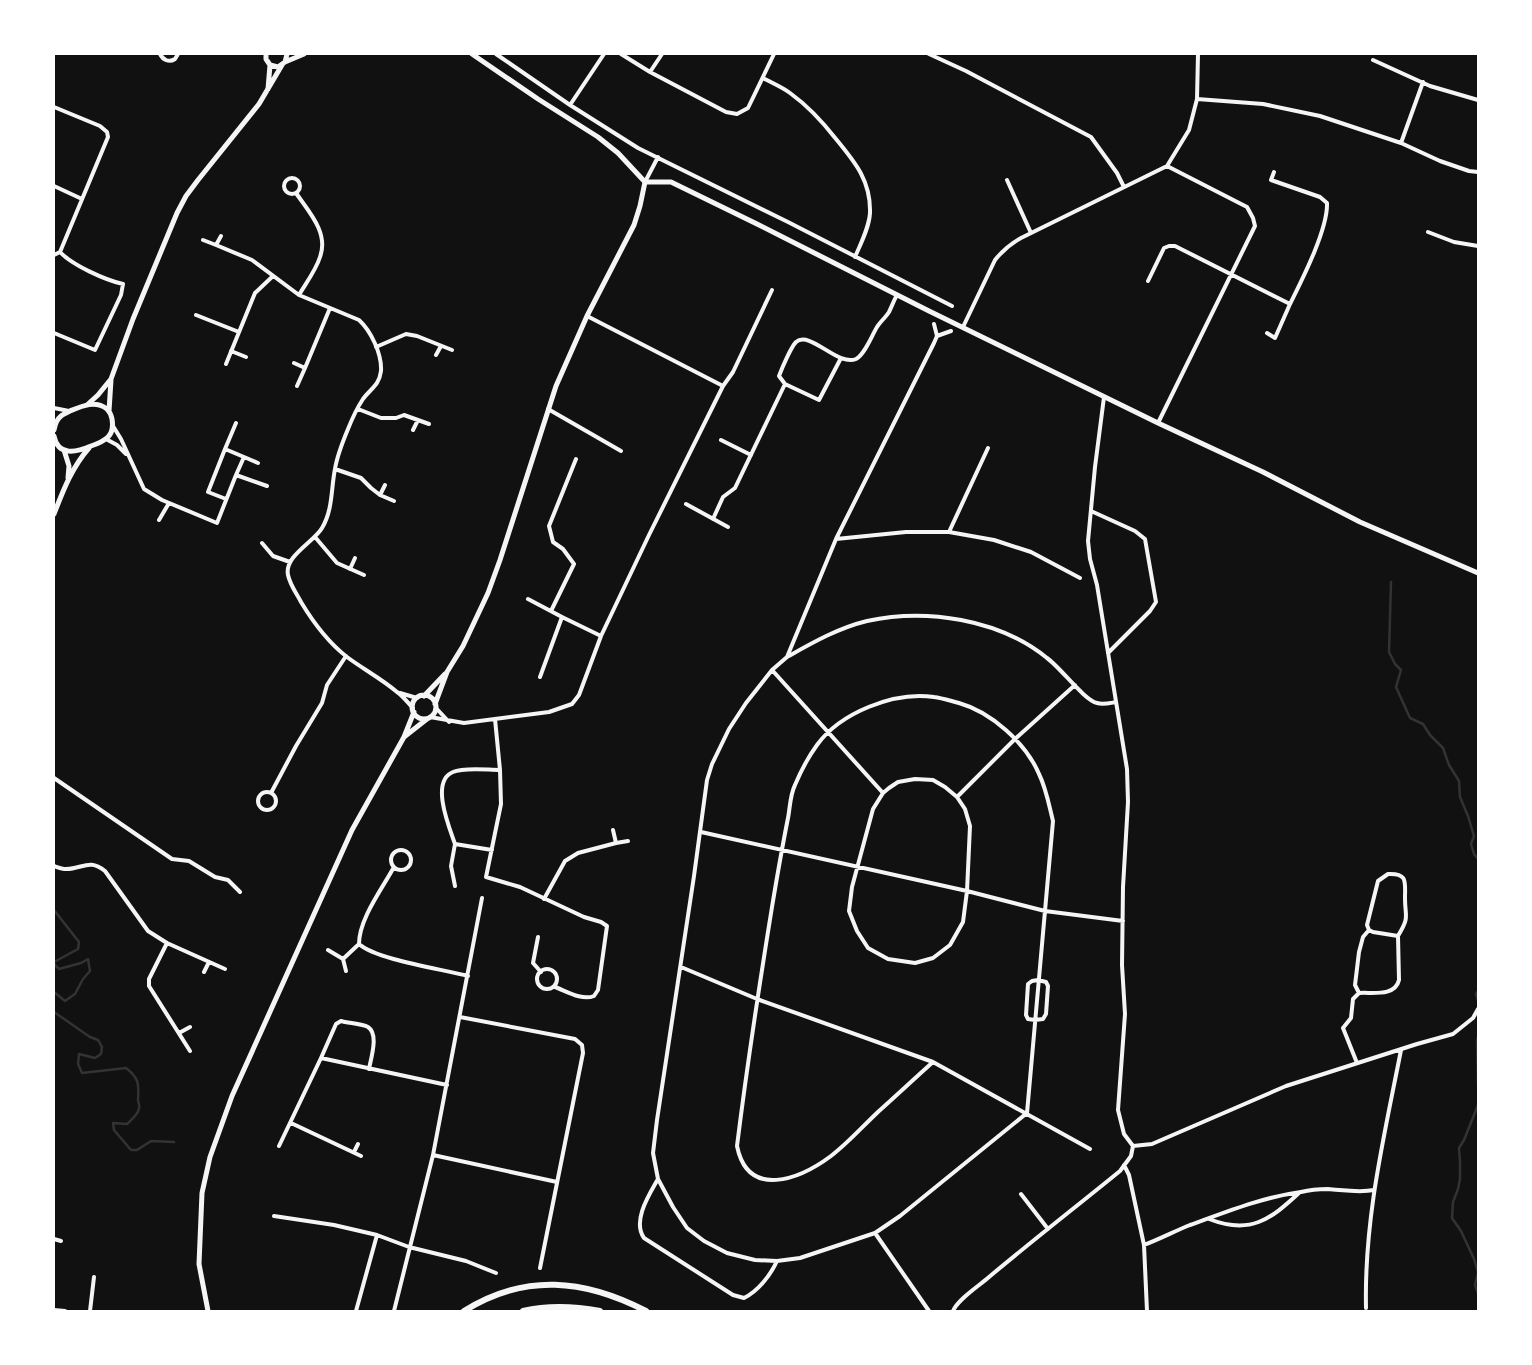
<svg xmlns="http://www.w3.org/2000/svg" width="1532" height="1365" font-family="'Fira Sans Condensed',sans-serif">
<rect width="100%" height="100%" fill="#111"/>
<g fill="none" stroke-linecap="round" stroke-linejoin="round">
<!-- stream -->
<path stroke="#333" stroke-width="2.5" d="M1391,582L1389,652L1395,664L1401,670L1396,687L1410,718L1423,724L1430,735L1443,748L1449,765L1459,781L1460,797L1468,816L1474,836L1471,844L1474,854L1478,859
M54,910L79,942L78,949L54,962
M54,964L59,969L81,963L88,959L90,971L83,979L75,994L65,1001L54,992
M1478,991L1476,994L1478,1000
M54,1012L90,1037L98,1040L102,1047L101,1054L95,1058L79,1054L78,1064L82,1073L126,1068C139,1078 139,1084 138,1100C138,1102 140,1105 139,1108C139,1114 131,1120 127,1124L113,1123L114,1130L131,1150H137L151,1141L174,1142
M1478,1036L1477,1041L1478,1085
M1478,1105L1464,1140L1459,1148L1460,1162V1179L1458,1189L1453,1202L1452,1218L1461,1231L1474,1259L1478,1272L1475,1285L1478,1293"/>
<!-- minor -->
<path stroke="#f5f5f5" stroke-width="4" d="M160,54C163,60 169,63 175,59L178,54
M496,54L570,105L638,148L788,222L952,306
M621,54L650,72L726,112L737,114L748,108L774,54
M929,54L966,71L1091,137L1117,173L1124,187
M1373,60L1430,86L1478,100
M650,72L662,54
M763,78C772,83 782,87 790,93C808,106 822,121 836,139C855,162 871,181 870,213C869,228 861,243 855,257
M1197,99L1263,104L1320,116L1401,143L1440,161L1469,171L1478,172
M570,105L604,54
M54,107L100,126L107,132L108,137L60,252L54,255
M1401,143L1423,82
M1274,172L1271,180L1320,197L1327,203C1328,229 1302,280 1290,304
M284 186a8 8 0 1 1 16 0a8 8 0 1 1-16 0Z
M1007,180L1031,233
M645,182L658,157
M54,186L82,199
M296,193C309,212 329,233 320,257C316,270 306,283 299,295
M1428,232L1454,242L1478,246
M203,240L216,245L221,236
M216,245L252,260L299,295L359,320C371,331 382,354 381,371C379,386 371,388 363,399C357,408 352,419 348,429C343,441 337,456 335,469C331,488 333,510 322,528C314,542 284,556 288,575C290,585 297,594 301,602C313,622 329,643 347,657C363,669 382,679 397,692C403,696 408,703 413,708
M1148,281L1164,248L1169,246H1175L1290,304L1275,338L1267,333
M196,315L239,332
M963,327L995,260C1003,250 1010,244 1021,238L1167,166L1189,130L1197,99L1198,54
M54,333L95,350L121,295L123,284C105,280 72,265 60,252
M937,336L951,331
M376,347L406,334L417,336L452,350
M231,351L246,357
M436,355L441,346
M841,358L819,400L785,384L779,376C782,368 791,347 796,342C810,330 838,367 856,359C865,354 872,335 877,327C880,322 886,317 889,312C892,306 894,300 897,295
M294,363L305,368L297,386
M226,364L255,293L273,276
M305,368L330,308
M723,386L733,372L772,290
M1104,397L1095,467L1088,541L1090,559L1097,585L1127,769L1128,802L1123,887L1122,965L1125,1014L1118,1110L1124,1134L1133,1146
M54,408L69,411
M358,409L381,418H396L404,415L429,424
M548,409L621,451
M1158,423L1255,226L1253,218L1247,207L1167,166
M113,426L121,439L144,489L162,500L217,523L236,475L267,486
M413,430L418,420
M106,439L117,445L126,454
M721,440L751,455
M225,449L236,423
M244,457L258,463
M335,469L361,478L371,488L380,495L394,501
M380,495L385,485
M226,499L208,492L225,449L244,457L236,475
M686,504L728,527
M1091,511L1135,531L1145,539L1156,602L1150,611L1108,653
M713,519L723,497L735,488L785,384
M159,520L169,503
M949,532L988,448
M315,537L337,563L364,575
M836,539L906,532H949L994,540L1031,552L1080,578
M262,543L273,556L290,562
M350,569L355,558
M528,599L562,617
M551,611L574,564L563,549L553,542L549,526L576,459
M787,657C812,643 838,628 867,621C926,608 999,619 1047,658C1061,668 1084,700 1097,703C1103,705 1110,703 1116,702
M772,670L883,793
M540,677L562,617L601,636
M400,693L417,698
M436,708L449,722
M430,717L464,723L549,712L572,704L579,695L601,636L649,535L723,386L587,316
M495,719L500,770L501,804L486,877L520,887L584,917L601,922L607,926L598,990L594,996C582,1001 566,991 555,987
M54,778L172,859L189,861L215,877L228,880L240,892
M915,779L933,780L945,787L957,797L965,809L970,826L967,891L963,922L950,945L933,958L915,963L888,959L868,948L857,931L849,911L852,887L873,809L883,793L889,788L898,782Z
M258 801a9 9 0 1 1 18 0a9 9 0 1 1-18 0Z
M271,793L296,746L322,703L327,685L346,656
M957,797L1015,739L1075,685
M613,830L616,843L628,841
M701,832L967,891L1045,911L1123,921
M455,844L451,866L455,886
M492,850L455,844C449,827 430,781 453,772C464,767 487,770 500,770
M391 860a10 10 0 1 1 20 0a10 10 0 1 1-20 0Z
M54,866C57,867 62,869 66,869C83,869 89,858 105,871L148,931L167,943L225,969
M394,867C382,889 359,919 359,944C377,960 442,969 468,976
M1388,874C1408,873 1405,882 1405,898C1405,918 1410,916 1398,936L1373,932L1369,930L1367,925L1378,881Z
M544,899L565,861L578,853L616,843
M538,937L533,963L541,972
M167,943L149,979V986L190,1051
M328,950L343,959
M681,967L757,999L933,1062L1090,1149
M537 979a10 10 0 1 1 20 0a10 10 0 1 1-20 0Z
M346,971L343,959L359,944
M204,972L209,962
M1038,980L1046,982L1048,986L1046,1014L1043,1019L1035,1020L1028,1019L1026,1015L1028,984L1032,981Z
M1359,993L1355,985L1359,952L1363,937L1369,930
M460,1017L575,1039L582,1045L583,1053L540,1268
M179,1033L190,1027
M321,1058L336,1024L341,1021C348,1023 362,1024 368,1027C379,1034 371,1058 369,1069
M933,1062C915,1078 897,1095 879,1111C863,1126 848,1143 831,1156C800,1179 748,1200 737,1146C747,1066 759,987 772,907C777,877 782,848 788,818C790,808 790,795 795,785C800,773 809,756 817,745C840,713 894,691 934,697C942,698 951,701 959,703C991,712 1026,743 1039,774C1046,788 1049,805 1053,821L1027,1113L900,1216L875,1233L800,1258L777,1261L755,1260L727,1253L704,1241L687,1228L673,1207L658,1179L653,1153L657,1120L694,876L707,780L712,764L729,729L746,703L772,670L787,657L836,539L934,343L937,336L934,324
M1357,1063L1343,1028L1351,1018L1353,999L1359,993C1372,992 1395,997 1399,980L1398,936
M291,1123L361,1156
M279,1146L321,1058L447,1085
M1133,1146L1152,1144L1286,1086L1417,1044L1453,1034L1473,1018L1478,1009
M354,1152L358,1144
M433,1155L557,1182
M1124,1165L1129,1175L1144,1245L1147,1311
M658,1179C649,1195 632,1221 644,1238L733,1295L744,1298C758,1291 770,1276 777,1261
M1021,1194L1048,1229
M274,1216L334,1225L377,1235L409,1247L466,1261L496,1273
M1209,1219C1250,1235 1270,1220 1300,1192
M875,1233L929,1311
M54,1239L61,1241
M1144,1245C1160,1239 1175,1231 1190,1225C1226,1212 1263,1197 1301,1192C1309,1190 1319,1189 1328,1189C1343,1190 1359,1193 1374,1190
M1366,1308C1364,1219 1384,1137 1401,1050
M54,1310L65,1311
M90,1311L94,1277
M356,1311L377,1235
M394,1311L433,1155L482,898
M953,1311C958,1299 979,1286 989,1277C1032,1241 1077,1206 1120,1171L1131,1156L1133,1146"/>
<!-- tertiary -->
<path stroke="#f5f5f5" stroke-width="5" d="M266,54V59L270,65L278,67L285,62L287,54
M472,54L538,99L598,137L618,153L645,182H671L757,224L929,311L1158,423L1263,472L1360,522L1478,573
M285,62L304,54
M268,89L270,65
M87,405L98,395L111,379L133,319L177,213L186,196L198,180L259,104L282,65
M109,411L111,380
M54,430C55,425 56,420 60,417C62,414 67,413 70,411C82,406 95,400 107,409C110,412 111,414 112,419C113,425 113,432 108,437C104,441 97,444 91,446C77,452 58,457 54,436
M64,450L69,466L68,478
M54,514C63,491 72,467 89,448
M412 707a12 12 0 1 1 24 0a12 12 0 1 1-24 0Z
M424,696L445,674
M435,704L447,672L463,646L488,593L500,560L556,386L587,316L634,225L640,206L645,182
M404,737L427,719
M208,1311L199,1264L202,1193L210,1157L232,1096L352,830L404,737L414,712"/>
<!-- primary -->
<path stroke="#f5f5f5" stroke-width="6" d="M464,1311C525,1273 584,1279 646,1311
M523,1311C548,1305 574,1306 600,1311"/>
</g>
<!-- border -->
<rect width="1532" height="1365" fill="none" stroke="#ffffff" stroke-width="110"/>
</svg>
